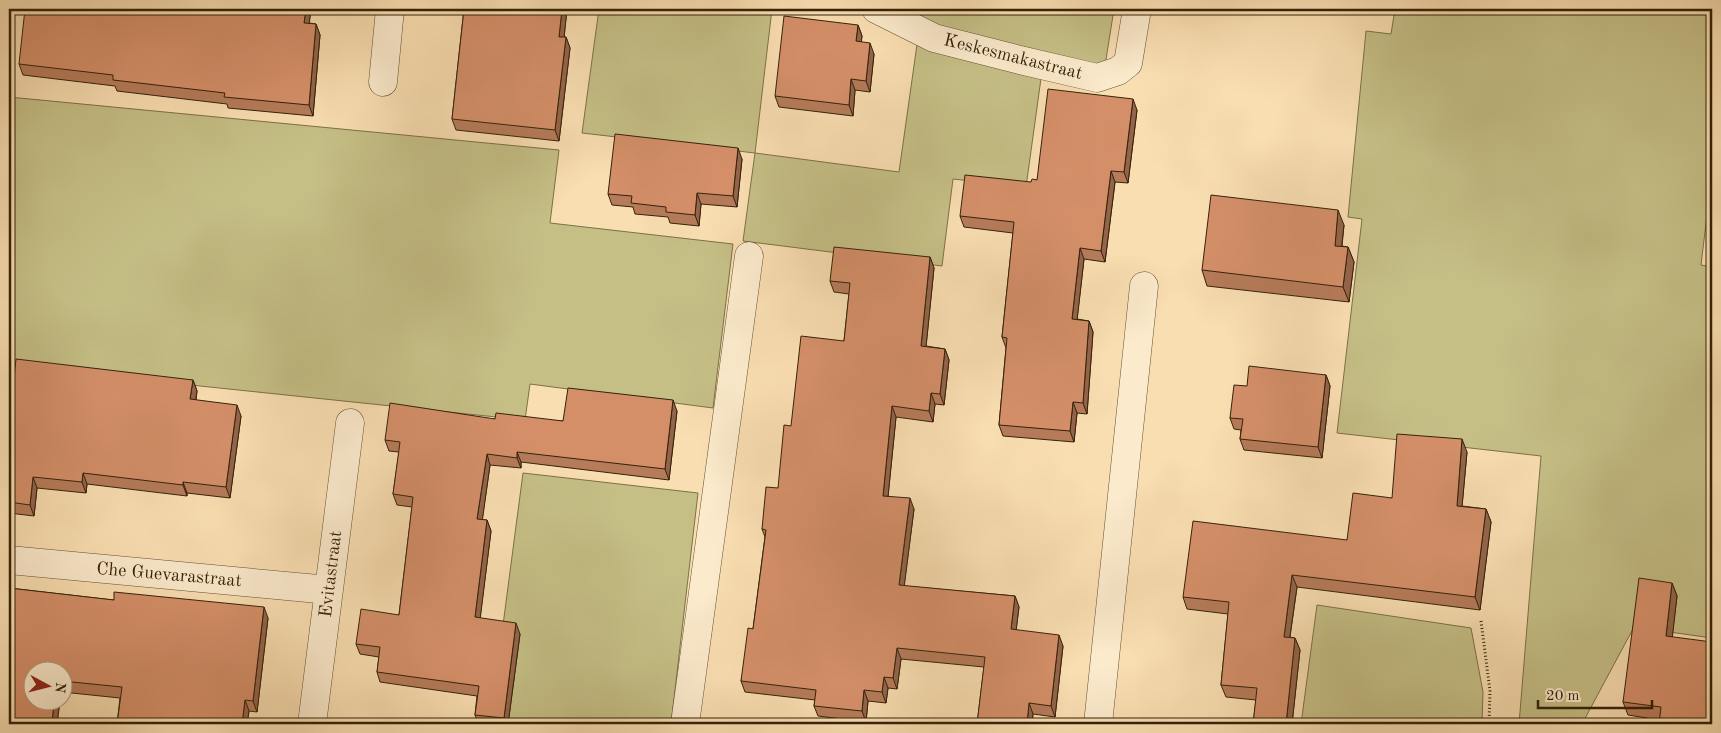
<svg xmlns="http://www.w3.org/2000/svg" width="1721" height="733" font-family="'Old Standard TT',serif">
<rect width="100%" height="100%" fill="#f9deb1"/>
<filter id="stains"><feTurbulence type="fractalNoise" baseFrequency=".004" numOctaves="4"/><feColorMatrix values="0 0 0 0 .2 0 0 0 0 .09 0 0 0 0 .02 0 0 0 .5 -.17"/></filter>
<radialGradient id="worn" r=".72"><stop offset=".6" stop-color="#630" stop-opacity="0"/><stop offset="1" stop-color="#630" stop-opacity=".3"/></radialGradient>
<!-- green -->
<path fill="#c5bf86" stroke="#7c7048" d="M599,9H772L755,153L899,172L922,9H1114L1104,72L1043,64L1026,187L953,179L942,266L743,241L755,153L582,133Z
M1395,9H1712V174L1701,265L1712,267V638L1634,627L1582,724H1519L1541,456L1337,433L1362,219L1348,217L1366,31L1391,34Z
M9,97L559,150L550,223L733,244L713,408L530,384L525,420L9,366Z
M523,473L698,493L671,724H490Z
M1317,605L1471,628L1483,692L1482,724H1301Z"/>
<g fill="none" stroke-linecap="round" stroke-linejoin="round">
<!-- minor casing -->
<g stroke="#655134" stroke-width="29">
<path id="minor" d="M876,9L934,38L1016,59L1097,78L1118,71L1128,63L1137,9
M383,82L390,9
M9,560L329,590
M312,724L350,423
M685,724L749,256
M1098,724L1144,286"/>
</g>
<!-- path -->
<path stroke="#34220a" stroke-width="3" stroke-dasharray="1 2.5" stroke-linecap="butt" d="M1481,621L1490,691L1489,724"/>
<!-- minor -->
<use href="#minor" stroke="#fbeacc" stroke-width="28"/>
</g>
<!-- wall -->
<path fill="#b67b5a" stroke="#34220a" d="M311,9L309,23L316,24L320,35L313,116L228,108L227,104L117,91L115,86L23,75L19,64Z
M464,9H567L564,37H566L570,48L559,141L456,130L452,119Z
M1225,9H1259V13Z
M858,25L862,36L861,42L874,54L870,92L855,90L853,116L779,107L775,96Z
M1137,110L1128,183L1115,182L1105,262L1084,259L1077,319L1089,321L1093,332L1087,414L1077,413L1074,442L1003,436L999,425L1006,348L1002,337L1013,233L964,227L960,216L1037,180Z
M742,159L737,207L701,204L699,226L670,223L668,217L635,214L633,207L612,205L608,194Z
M1344,225L1342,246L1348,247L1354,262L1349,302L1207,286L1202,270Z
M930,257L934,268L926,346L945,349L949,360L944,405L935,404L933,422L896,417L888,496L914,509L904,586L1015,596L1019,607L1016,630L1063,646L1055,717L1033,714L1032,724H977L984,667L901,659L897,689L888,688L886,703L868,701L866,722L818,716L814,706L815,700L745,692L741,681L753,629L765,537L762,529L778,488L844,341L849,294L834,292L830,281Z
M1326,375L1330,386L1322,458L1244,450L1240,439L1241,430L1234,429L1230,418L1247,386Z
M193,380L197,391L196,400L241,416L230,498L187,493V496L87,484L86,493L37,488L34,516L9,513V405Z
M677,411L669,480L521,462V468L490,465L482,520H487L491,531L480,618L520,634L508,724H478L475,715L477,696L380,682L377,672L379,657L360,654L356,644L399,615L412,507L397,505L393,494L399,452L389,451L385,440L495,419L563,421Z
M1467,452L1462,506L1486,509L1491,522L1480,610L1297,587L1290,637L1295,638L1300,650L1292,724H1253L1256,700L1226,697L1221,685L1228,614L1187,609L1183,597L1347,540L1392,498Z
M1672,583L1677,596L1672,636L1660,720L1628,715L1623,702Z
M9,588L268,618L257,712L249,711L247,724H117L120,698L62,692V670L32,700H60L57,724H9Z"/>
<!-- shaded-wall -->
<path fill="#94644a" stroke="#34220a" d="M306,9H311L308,34L304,23Z
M562,9H567L563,48L559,37Z
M316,24L320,35L313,116L309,105Z
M858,25L862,36L860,52L856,41Z
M566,37L570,48L559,141L555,130Z
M870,43L874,54L870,92L866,81Z
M851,79L855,90L853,116L849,105Z
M1133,99L1137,110L1128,183L1124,172Z
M738,148L742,159L737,207L733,196Z
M1111,171L1115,182L1105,262L1101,251Z
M697,193L701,204L699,226L695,215Z
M1338,210L1344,225L1340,261L1335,246Z
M1348,247L1354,262L1349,302L1343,287Z
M1080,248L1084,259L1076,330L1072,319Z
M930,257L934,268L925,357L921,346Z
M1089,321L1093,332L1087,414L1083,403Z
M945,349L949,360L944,405L940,394Z
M1326,375L1330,386L1322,458L1318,447Z
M193,380L197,391L194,410L190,399Z
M931,393L935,404L933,422L929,411Z
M673,400L677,411L669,480L665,469Z
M1073,402L1077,413L1074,442L1070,431Z
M237,405L241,416L230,498L226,487Z
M892,406L896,417L887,507L883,496Z
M1462,439L1467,452L1461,518L1457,506Z
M517,452L521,462V468L517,458Z
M487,454L490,465L481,530L477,519Z
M83,473L87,484L86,493L82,482Z
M33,477L37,488L34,516L30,505Z
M183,482L187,493V496L183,485Z
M910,498L914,509L903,596L899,585Z
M1486,509L1491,522L1480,610L1475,597Z
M487,520L491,531L479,628L475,617Z
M1292,575L1297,587L1288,649L1284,637Z
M1672,583L1677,596L1671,649L1666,636Z
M1015,596L1019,607L1015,640L1011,629Z
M264,607L268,618L257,712L253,701Z
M516,623L520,634L508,724H506L504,718Z
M1059,635L1063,646L1055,717L1051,706Z
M1295,638L1300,650L1292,724H1286Z
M897,648L901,659L897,689L893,678Z
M884,677L888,688L886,703L882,692Z
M864,690L868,701L866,722L862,711Z
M54,700H60L57,724H52Z
M245,700L249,711L247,724H242Z
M1029,703L1033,714L1032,724H1027Z"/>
<!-- building -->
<path fill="#d48f69" stroke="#34220a" d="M25,9H306L304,23L316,24L309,105L224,97L225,93L113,80V75L19,64Z
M464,9H562L559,37H566L555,130L452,119Z
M784,16L858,25L856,41L870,43L866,81L851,79L849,105L775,96Z
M1048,89L1133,99L1124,172L1111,171L1101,251L1080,248L1072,319L1089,321L1083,403L1073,402L1070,431L999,425L1007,338L1002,337L1014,222L960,216L965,175L1031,182L1032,179L1037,180Z
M615,134L738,148L733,196L697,193L695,215L666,212V207L631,203L632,196L608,194Z
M1211,195L1338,210L1335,246L1348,247L1343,287L1202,270Z
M834,247L930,257L921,346L945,349L940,394L931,393L929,411L892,406L883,496L910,498L899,585L1015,596L1011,629L1059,635L1051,706L1029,703L1027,724H977L985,657L897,648L893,678L884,677L882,692L864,690L862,711L814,706L816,690L741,681L748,628L753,629L766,530L762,529L766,487L778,488L784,425L791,426L801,336L844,341L850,283L830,281Z
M16,359L193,380L190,399L237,405L226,487L183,482V485L83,473L82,482L33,477L30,505L9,502V405H11Z
M1249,366L1326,375L1318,447L1240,439L1243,419L1230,418L1234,385L1247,386Z
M568,388L673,400L665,469L517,452V458L487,454L477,519L487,520L475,617L516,623L504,718L475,715L479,686L377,672L380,647L356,644L361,609L399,615L413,497L393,494L400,442L385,440L390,403L495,419L496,413L563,421Z
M1397,434L1462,439L1457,506L1486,509L1475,597L1292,575L1284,637L1295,638L1286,724H1253L1257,688L1221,685L1229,602L1183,597L1193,521L1347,540L1353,493L1392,498Z
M1639,578L1672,583L1666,636L1712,642V724H1659L1661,707L1623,702Z
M9,588L114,600V592L264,607L253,701L245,700L242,724H117L122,687L62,681V670H32V700H54L52,724H9Z"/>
<g text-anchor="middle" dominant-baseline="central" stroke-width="4" stroke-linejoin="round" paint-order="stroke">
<!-- street labels -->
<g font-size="18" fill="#34220a" stroke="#fbeacc">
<text transform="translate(1013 57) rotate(14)">Keskesmakastraat</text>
<text transform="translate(331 574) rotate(-83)">Evitastraat</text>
<text transform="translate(169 575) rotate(5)">Che Guevarastraat</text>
</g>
</g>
<!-- margin -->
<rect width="1721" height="733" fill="none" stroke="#f9deb1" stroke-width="30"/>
<rect x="10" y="10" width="1701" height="713" fill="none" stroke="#34220a" stroke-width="2.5"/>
<rect x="15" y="15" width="1691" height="703" fill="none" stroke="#34220a"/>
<!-- north arrow -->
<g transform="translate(48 686) rotate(97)"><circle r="24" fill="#fbeacc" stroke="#ab9a7e"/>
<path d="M0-4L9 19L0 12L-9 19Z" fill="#8f2418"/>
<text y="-8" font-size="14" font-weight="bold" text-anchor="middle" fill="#34220a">N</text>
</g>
<!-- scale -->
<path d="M1538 700v8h114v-8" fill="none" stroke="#34220a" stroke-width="2.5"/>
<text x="1546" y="700" font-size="15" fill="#34220a" stroke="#fbeacc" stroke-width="4" paint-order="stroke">20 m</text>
<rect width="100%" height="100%" filter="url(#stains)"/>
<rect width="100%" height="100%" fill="url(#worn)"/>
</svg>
